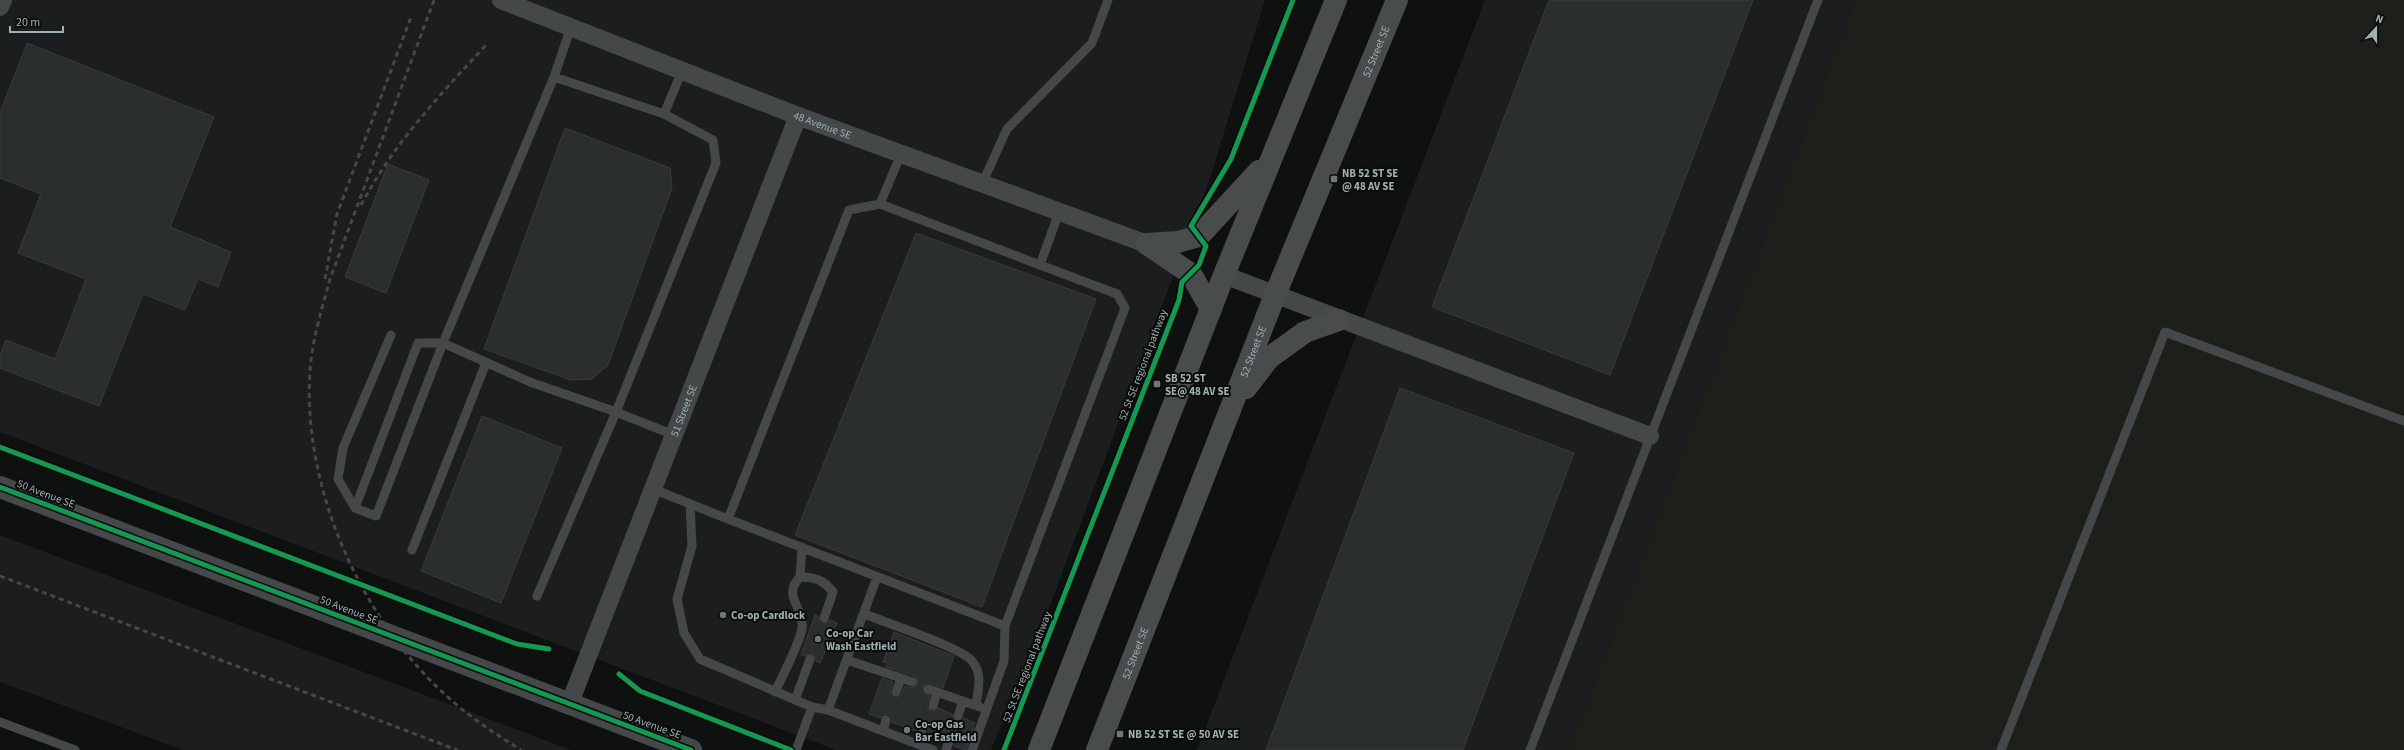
<svg xmlns="http://www.w3.org/2000/svg" width="2404" height="750" font-family="'Source Sans 3',sans-serif">
<rect width="100%" height="100%" fill="#0f1010"/>
<!-- built -->
<path fill="#1c1d1e" d="M0,0H1265L1210,178L1034,648L991,750H836L0,432Z
M1485,0H1855L1569,750H1197Z
M0,535L571,750H183L0,682Z"/>
<!-- green -->
<path fill="#1d201a" d="M1855,0H2404V750H1569Z"/>
<!-- building -->
<path fill="#2b2e2e" stroke="#383c3c" d="M1549,0H1753L1610,375L1432,307Z
M27,43L214,117L170,227L231,252L218,287L198,279L185,310L143,294L99,406L0,368V356L6,340L55,359L86,279L18,253L41,194L0,178V113Z
M565,128L670,168L672,188L608,365L592,379L571,380L484,349Z
M388,164L429,180L386,293L345,277Z
M916,233L1096,299L982,607L795,535Z
M1400,388L1574,453L1463,750H1266Z
M482,416L562,448L501,603L421,571Z
M815,615L818,616L819,622L822,624L830,620L837,623L820,663L816,661L812,654L805,656L801,655Z
M894,632L954,656L943,688L927,683L924,685L922,690L930,696L927,705L929,710L934,712L938,708L952,714L956,722H960L964,718L975,723L966,750L954,746L950,738L943,741L928,736V731L924,727H920L916,731L892,722V718L888,714L880,718L869,714L882,678L893,682L890,693L894,698L900,696L905,686L914,688L919,684L915,676L886,667L887,663L883,662Z"/>
<g fill="none" stroke-linecap="round" stroke-linejoin="round">
<!-- service -->
<path stroke="#444848" stroke-width="9" d="M571,27L554,77L443,343L530,382L616,412L674,435
M664,114L682,71
M901,154L880,204L1040,265L1059,212
M982,184L1007,129L1092,43L1108,0
M880,204L849,210L728,519L1005,626L1125,308L1117,294L1040,265
M418,343H443L376,516L355,508Z
M653,489L728,519
M690,504L692,546L677,599L684,633L700,659L812,707
M355,508L338,479L343,448L391,335
M412,550L486,363
M800,577L802,547
M537,596L616,412L716,163L713,140L664,114L554,77
M865,614C886,623 960,647 972,661C983,673 978,691 976,705
M847,660L913,682
M928,689L980,707
M775,692C782,677 800,642 802,629C805,608 781,596 800,577C815,577 824,580 833,592L824,618
M896,692L901,678
M795,700L810,659
M933,706L937,692
M828,710L933,750
M958,716L963,701
M0,722L75,750
M883,731L886,720
M919,745L922,733
M796,750L812,707L828,710L877,577
M946,750L948,744
M972,750L1004,661L1005,626
M1530,750L1818,0
M2001,750L2165,332L2404,421"/>
<!-- minor -->
<g stroke="#444848" stroke-width="18">
<path id="s1" d="M501,0L798,116L1147,244"/>
<path d="M0,7L3,0"/>
<path d="M1224,275L1650,436"/>
<path id="s2" d="M569,705L798,116"/>
</g>
<!-- tertiary -->
<path stroke="#444848" stroke-width="22" d="M0,487L691,750"/>
<!-- secondary -->
<g stroke="#484c4c" stroke-width="22">
<path d="M1147,244L1178,242L1199,236L1259,171"/>
<path d="M1147,244L1191,274L1211,309"/>
<path d="M1246,388L1269,358L1305,332L1339,320"/>
<path d="M1039,750L1224,275L1336,0"/>
<path id="s3" d="M1097,750L1275,295L1397,0"/>
</g>
<!-- rail -->
<path stroke="#444948" stroke-width="3" stroke-dasharray="5 4" stroke-linecap="butt" d="M434,0L330,279C322,309 312,340 310,371C302,488 362,622 450,699C472,719 496,734 521,750
M361,205C394,143 439,96 486,45
M325,279L337,214L411,17
M0,576L457,750"/>
<!-- cycleway casing -->
<g stroke="#0a0b0b" stroke-width="8">
<path id="cycleway" d="M0,447L517,644L549,649
M0,487L691,750
M619,674L640,691L791,750
M1004,750L1179,300L1182,282L1199,265L1206,246L1191,226L1231,159L1293,0"/>
</g>
<!-- cycleway -->
<use href="#cycleway" stroke="#139951" stroke-width="5"/>
</g>
<!-- markers -->
<g fill="#6d7979" stroke="#0a0b0b" stroke-width="1.5">
<rect x="1330" y="175" width="8" height="8" rx="2"/>
<rect x="1153" y="380" width="8" height="8" rx="2"/>
<circle cx="723" cy="615" r="4"/>
<circle cx="818" cy="639" r="4"/>
<circle cx="907" cy="730" r="4"/>
<rect x="1116" y="730" width="8" height="8" rx="2"/>
</g>
<g text-anchor="middle" dominant-baseline="central" stroke-width="4" stroke-linejoin="round" paint-order="stroke">
<!-- street labels -->
<g font-size="11" fill="#9fb2b1" stroke="#0a0b0b">
<text stroke="none"><textPath href="#s3" startOffset="752">52 Street SE</textPath></text>
<text stroke="none"><textPath href="#s1" startOffset="345">48 Avenue SE</textPath></text>
<text stroke="none"><textPath href="#s3" startOffset="428">52 Street SE</textPath></text>
<text transform="translate(1143 365) rotate(-69)">52 St SE regional pathway</text>
<text stroke="none"><textPath href="#s2" startOffset="316">51 Street SE</textPath></text>
<text transform="translate(46 494) rotate(21)">50 Avenue SE</text>
<text transform="translate(349 610) rotate(21)">50 Avenue SE</text>
<text stroke="none"><textPath href="#s3" startOffset="104">52 Street SE</textPath></text>
<text transform="translate(1027 667) rotate(-69)">52 St SE regional pathway</text>
<text transform="translate(652 725) rotate(20)">50 Avenue SE</text>
</g>
<!-- poi labels -->
<g font-size="11" font-weight="bold" fill="#9fb2b1" stroke="#0a0b0b" text-anchor="start">
<text x="1342" y="173">NB 52 ST SE<tspan x="1342" dy="13">@ 48 AV SE</tspan></text>
<text x="1165" y="378">SB 52 ST<tspan x="1165" dy="13">SE@ 48 AV SE</tspan></text>
<text x="731" y="615">Co-op Cardlock</text>
<text x="826" y="633">Co-op Car<tspan x="826" dy="13">Wash Eastfield</tspan></text>
<text x="915" y="724">Co-op Gas<tspan x="915" dy="13">Bar Eastfield</tspan></text>
<text x="1128" y="734">NB 52 ST SE @ 50 AV SE</text>
</g>
</g>
<!-- north arrow -->
<g transform="translate(2376 28) rotate(21)" stroke="#0a0b0b" stroke-width="3" paint-order="stroke">
<path d="M0-3L7 15L0 10L-7 15Z" fill="#9fb2b1"/>
<text y="-6" font-size="11" font-weight="bold" text-anchor="middle" fill="#9fb2b1">N</text>
</g>
<!-- scale -->
<path d="M10 26v6h53v-6" fill="none" stroke="#9fb2b1" stroke-width="2"/>
<text x="16" y="26" font-size="12" fill="#9fb2b1" stroke="#0a0b0b" stroke-width="3" paint-order="stroke">20 m</text>
</svg>
